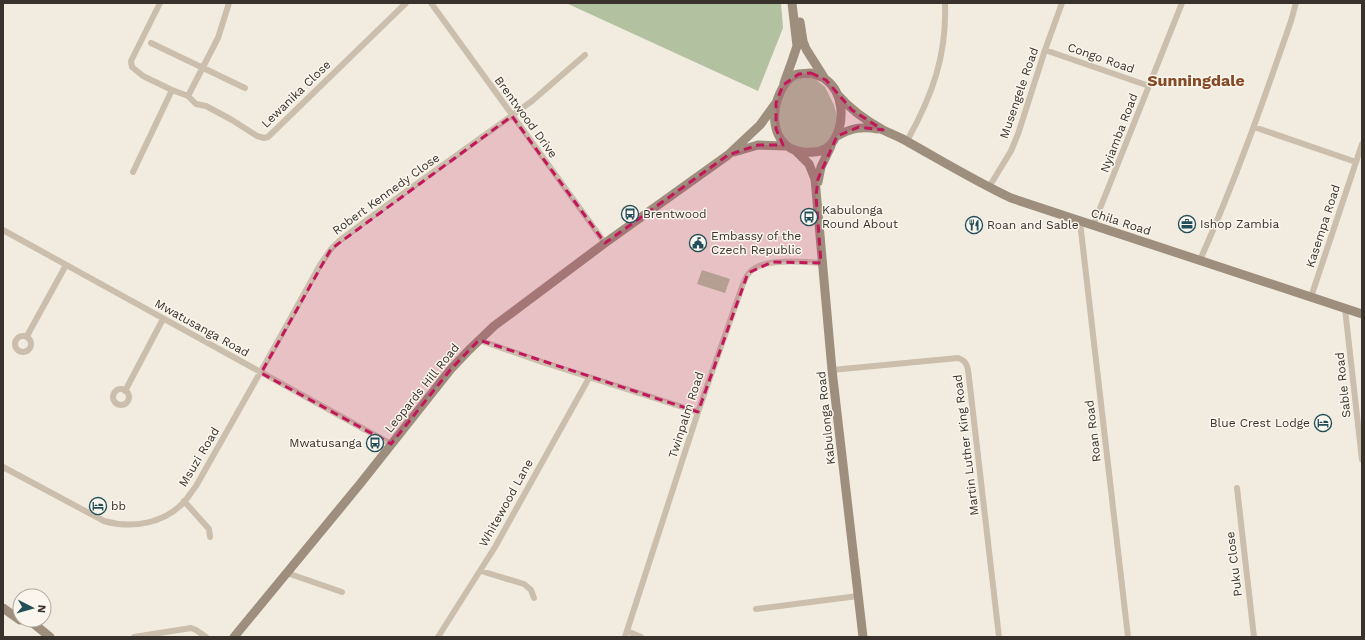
<svg xmlns="http://www.w3.org/2000/svg" width="1365" height="640" font-family="'Work Sans',sans-serif">
<rect width="100%" height="100%" fill="#f2ece0"/>
<!-- green -->
<path fill="#b2c1a0" d="M566,3H781L783,28L758,91Z
M803,76L814,78L825,87L834,105L837,116V127L829,141L816,150L799,149L786,139L779,126V105L790,82Z
M702,270L730,279L725,293L697,284Z"/>
<g fill="none" stroke-linecap="round" stroke-linejoin="round">
<!-- street -->
<path stroke="#cbbeac" stroke-width="6" d="M160,3L131,61L132,67L143,76L172,90L188,96L196,104L206,106L232,120L257,136L264,138L268,137L406,3
M431,3L605,243
M151,43L245,88
M1045,50L1149,86
M188,96L218,38L229,3
M1254,127L1356,162
M907,141C932,96 947,56 945,3
M133,172L172,90
M989,187L1011,151L1018,134L1045,50L1062,3
M1080,222L1128,637
M1093,226L1182,3
M3,230L391,444
M1200,260C1235,182 1263,102 1291,21L1296,3
M1311,297L1362,144
M1345,309L1362,460
M15 344a8 8 0 1 1 16 0a8 8 0 1 1-16 0Z
M27,336L66,265
M479,340L542,362L698,412
M832,370L958,358C968,361 968,369 969,378L999,637
M113 397a8 8 0 1 1 16 0a8 8 0 1 1-16 0Z
M125,391L163,319
M3,467L104,521C132,529 164,524 185,501C189,496 192,491 196,486L274,348L294,312L320,265L331,249L339,241L386,206L532,101L585,55
M1237,488L1254,637
M184,501L209,529L210,537
M481,571L524,584L531,590L534,598
M287,573L342,592
M756,609L858,596
M627,631L641,637
M134,637L191,628L196,630L206,637
M438,637L495,547L589,378
M625,637L698,412L743,284C745,280 746,276 749,273C762,257 803,262 821,263"/>
<!-- secondary -->
<path stroke="#9e8e7d" stroke-width="9" d="M800,22L803,41L806,49L825,79
M811,73C815,75 821,76 825,79C844,92 845,122 834,140C830,147 822,152 814,152C777,156 767,121 780,93C783,86 788,78 795,75C800,73 806,74 811,73Z
M784,83L792,61L797,46L792,3
M837,94C850,109 865,120 883,130C891,134 900,137 908,142C942,161 975,181 1011,198L1362,314
M837,136C851,128 862,126 878,129
M795,150L809,164L815,179L832,370L863,637
M734,152L758,145L787,146
M818,182L821,167L831,146
M3,608L20,620
M29,620L50,637
M234,637L360,484L451,369L469,350L494,326L605,243L728,155L760,125L776,103"/>
</g>
<!-- marked area -->
<path fill="#c2185b" fill-opacity="0.2" stroke="#c2185b" stroke-width="3" stroke-dasharray="8 5" stroke-linejoin="round" d="M811,73L826,80L852,110L883,130L859,127L837,136L818,179L816,196L821,263L772,262L748,273L698,412L479,340L451,369L391,444L261,373L331,249L512,116L605,243L728,155L758,145H783L776,129V103L783,85L799,74Z"/>
<!-- icons -->
<defs>
<g id="bus-ring" transform="scale(0.9)"><circle r="9.5" fill="#faf6ed" stroke="#214e59" stroke-width="1.5"/><path d="M-5-6H5V4H4V6H2V4H-2V6H-4V4H-5ZM-3.5-4V0h7V-4ZM-3.5 1.2v1.5H-2V1.2ZM2 1.2v1.5H3.5V1.2Z" fill="#214e59"/></g>
<g id="office-ring" transform="scale(0.9)"><circle r="9.5" fill="#faf6ed" stroke="#214e59" stroke-width="1.5"/><path d="M-6-3h4V-5.5h4V-3h4V5H-6ZM-1-4.5V-3h2v-1.5ZM-6 0V1H6V0Z" fill="#214e59"/></g>
<g id="restaurant-ring" transform="scale(0.9)"><circle r="9.5" fill="#faf6ed" stroke="#214e59" stroke-width="1.5"/><path d="M-5-6h1v4h1v-4h1v4h1v-4h1v5L-1.5 .5V6h-2V.5L-5-1ZM5-6V6H3V1.5H1.5Q1.5-4 5-6Z" fill="#214e59"/></g>
<g id="civic-ring" transform="scale(0.9)"><circle r="9.5" fill="#faf6ed" stroke="#214e59" stroke-width="1.5"/><path d="M-.6-6.5H3V-4.5H.6V-3L4-1V1h2V6H-6V1h2V-1L-.6-3ZM-1.2 2.5V6h2.4V2.5Z" fill="#214e59"/></g>
<g id="hotel-ring" transform="scale(0.9)"><circle r="9.5" fill="#faf6ed" stroke="#214e59" stroke-width="1.5"/><path d="M-6-4.5h1.5V1H6V5H4.5V3h-9V5H-6ZM-4 0a1.8 1.8 0 1 1 3.6 0ZM.5 0V-2.5h3Q6-2.5 6 0Z" fill="#214e59"/></g>
</defs>
<g fill-rule="evenodd">
<use href="#bus-ring" x="630" y="214"/>
<use href="#bus-ring" x="809" y="217"/>
<use href="#office-ring" x="1187" y="224"/>
<use href="#restaurant-ring" x="974" y="225"/>
<use href="#civic-ring" x="698" y="243"/>
<use href="#hotel-ring" x="1323" y="423"/>
<use href="#bus-ring" x="375" y="443"/>
<use href="#hotel-ring" x="98" y="506"/>
</g>
<g text-anchor="middle" dominant-baseline="central" stroke-width="3" stroke-linejoin="round" paint-order="stroke">
<!-- street labels -->
<g font-size="12" fill="#39312b" stroke="#faf6ed">
<text transform="translate(1101 58) rotate(19)">Congo Road</text>
<text transform="translate(1019 93) rotate(-71)">Musengele Road</text>
<text transform="translate(296 94) rotate(-44)">Lewanika Close</text>
<text transform="translate(526 117) rotate(54)">Brentwood Drive</text>
<text transform="translate(1119 133) rotate(-69)">Nyiamba Road</text>
<text transform="translate(386 194) rotate(-36)">Robert Kennedy Close</text>
<text transform="translate(1121 222) rotate(18)">Chila Road</text>
<text transform="translate(1323 226) rotate(-72)">Kasempa Road</text>
<text transform="translate(202 328) rotate(29)">Mwatusanga Road</text>
<text transform="translate(1343 385) rotate(-96)">Sable Road</text>
<text transform="translate(422 388) rotate(-51)">Leopards Hill Road</text>
<text transform="translate(686 415) rotate(-72)">Twinpalm Road</text>
<text transform="translate(826 418) rotate(-96)">Kabulonga Road</text>
<text transform="translate(1093 431) rotate(-97)">Roan Road</text>
<text transform="translate(966 445) rotate(-97)">Martin Luther King Road</text>
<text transform="translate(199 457) rotate(-59)">Msuzi Road</text>
<text transform="translate(506 503) rotate(-61)">Whitewood Lane</text>
<text transform="translate(1234 564) rotate(-97)">Puku Close</text>
</g>
<!-- poi labels -->
<g font-size="12" fill="#39312b" stroke="#faf6ed" text-anchor="start">
<text x="822" y="210">Kabulonga<tspan x="822" dy="14">Round About</tspan></text>
<text x="643" y="214">Brentwood</text>
<text x="1200" y="224">Ishop Zambia</text>
<text x="987" y="225">Roan and Sable</text>
<text x="711" y="236">Embassy of the<tspan x="711" dy="14">Czech Republic</tspan></text>
<text x="1310" y="423" text-anchor="end">Blue Crest Lodge</text>
<text x="362" y="443" text-anchor="end">Mwatusanga</text>
<text x="111" y="506">bb</text>
</g>
<!-- district labels -->
<g font-size="16" font-weight="bold" fill="#854a26" stroke="#faf6ed">
<text x="1196" y="80">Sunningdale</text>
</g>
</g>
<!-- border -->
<rect width="1365" height="640" fill="none" stroke="#39312b" stroke-width="8"/>
<!-- north arrow -->
<g transform="translate(32 608) rotate(96)"><circle r="19" fill="#faf6ed" stroke="#ada79f"/>
<path d="M0-3L7 15L0 10L-7 15Z" fill="#214e59"/>
<text y="-6" font-size="11" font-weight="bold" text-anchor="middle" fill="#39312b">N</text>
</g>
</svg>
